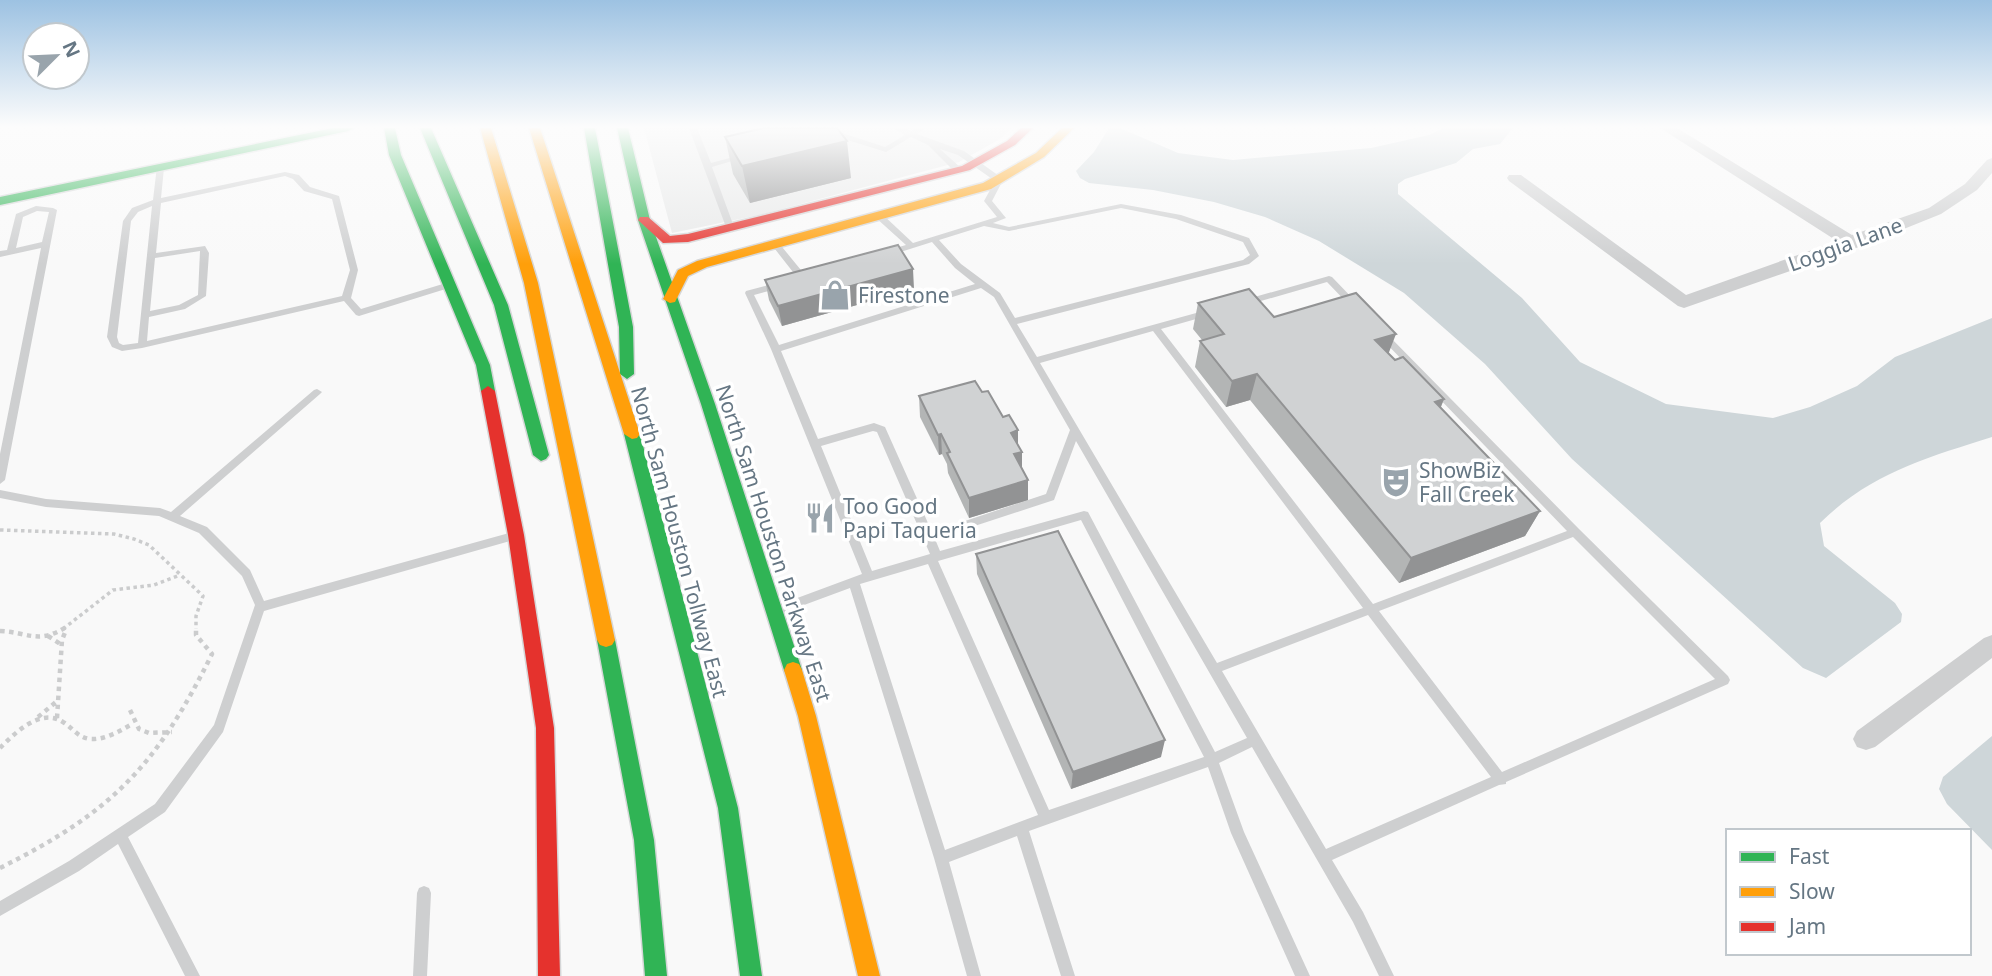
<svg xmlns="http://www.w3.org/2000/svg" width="1992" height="976" font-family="'Noto Sans',sans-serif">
<rect width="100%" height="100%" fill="#f9f9f9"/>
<!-- built -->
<path fill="#e8e9e9" d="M644,128H1012L1000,139L959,162L759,215L672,233Z"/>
<!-- water -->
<path fill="#ced6d9" d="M1109,128H1120L1178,153L1233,160L1371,148L1429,135L1444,128H1513L1500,144L1473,149L1456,163L1405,179L1398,184V194L1522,298L1580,362L1666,404L1773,418L1810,407L1857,386L1895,357L1992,318V437C1926,458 1871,473 1820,523L1824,546L1895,603L1902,614L1901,622L1826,678L1803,668L1572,459L1485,364L1404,293L1319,241L1265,217L1214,202L1153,190L1089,183L1080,178L1076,171L1094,152Z
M1992,736V850L1947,804L1939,789L1943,777Z"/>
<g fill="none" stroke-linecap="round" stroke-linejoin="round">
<!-- fast casing -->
<g stroke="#d5d6d7" stroke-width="3">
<path id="fast" d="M333,128H354L348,131L0,205V197Z
M384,128H395L401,155L490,365L495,391L493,395L488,396L481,391L476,365L389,155Z
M420,128H431L508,305L549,455L546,459L541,461L533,455L494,305Z
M584,128H595L633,327L634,374L627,379L620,374L619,327Z
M617,128H628L650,220L715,404L802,670L799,676L793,678L787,676L784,670L701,404L638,220Z
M632,429L640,434L738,808L762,976H740L718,808L624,434Z
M606,633L612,635L615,640L654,840L667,976H645L634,840L597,640L600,635Z"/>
</g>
<!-- slow casing -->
<g stroke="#d5d6d7" stroke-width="3">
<path id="slow" d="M480,128H491L538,283L615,640L612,645L606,647L600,645L597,640L524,283Z
M529,128H540L640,434L637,438L632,439L624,434Z
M1062,128H1074L1044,157L991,189L707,267L688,276L675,302L670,303L663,299L678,270L697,261L983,183L1036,153Z
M793,662L799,664L802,670L816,716L880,976H858L798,716L784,670L787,664Z"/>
</g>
<!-- jam casing -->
<g stroke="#d5d6d7" stroke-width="3">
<path id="jam" d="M1021,128H1033L1015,145L970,170L688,242L663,243L638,220L640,217H648L670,236L688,234L962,166L1007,141Z
M488,386L495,391L524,535L554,728L560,976H538L536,728L508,535L481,391Z"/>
</g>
<!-- path-far1 -->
<path stroke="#cbcccd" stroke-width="3.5" stroke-dasharray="3.5 3.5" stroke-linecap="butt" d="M0,530L114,534L134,539L149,545L203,596L196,616V629
M63,629L113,590L154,585L180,575"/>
<!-- path -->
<path stroke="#cbcccd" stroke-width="4.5" stroke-dasharray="4.5 4.5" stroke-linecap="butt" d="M0,631C28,632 38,645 66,627
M48,636L62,645
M130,710L139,729L149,733L172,732
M38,717L56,702
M57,718L62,640L66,630
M0,748C14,734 40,707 63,722C73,728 77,737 90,739C105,740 120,731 132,724
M0,868C112,812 156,767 212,654L196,635V627"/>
<!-- lane -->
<path fill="#cecfd0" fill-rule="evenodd" d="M689,128H697L711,163L741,155L745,157L712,167L734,227L733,229H730L726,227Z
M893,128H903L911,131L916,128H925L917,134L964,151L1002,178L1003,180L992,201L1006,218L993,223L1009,227L1121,204L1181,215L1249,238L1259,256L1249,264L1017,324L1037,357L1207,310L1210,311L1212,313L1210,315L1161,329L1373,604L1567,531L1381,338L1379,336L1381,334H1387L1579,529L1728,676L1730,680L1728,684L1506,782V784L1499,785L1332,860L1363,912L1394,976H1379L1353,922L1252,747L1219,763L1244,832L1310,976H1295L1231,833L1208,767L1029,831L1075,976H1061L1017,836L949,862L981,976H967L934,858L850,588L777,615L773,613L771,610L773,607L862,574L771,349L745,293L746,291L777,283L780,284V288L754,295L779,345L975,284L955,268L932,242L891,255H885V251L906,245L875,217V213H881L913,243L997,217L984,201L995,181L958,155L940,149L961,168V172H955L928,145L911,137L886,152L828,134L836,131L885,147L905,135ZM1121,208L1176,219L1243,242L1250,255L1243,260L1015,318L1000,293L961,264L939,240L984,226L1009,231ZM981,288L994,297L1070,430L1046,494L932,532L885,427L874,423L818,439L781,351ZM1153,331L1363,608L1217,663L1040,363ZM873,431L877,432L930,554L872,571L821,446ZM1076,441L1247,738L1215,752L1088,512L1084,511L940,551L935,539L1054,500ZM1081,520L1204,757L1049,810L938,561ZM1573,537L1715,679L1502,772L1379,611ZM928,564L1038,815L945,850L860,584ZM1368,615L1491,777L1326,849L1222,671Z
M157,166H160L164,168L161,198L285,172L299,175L310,187L339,196L358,270L351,298L361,309L446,283L449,282L453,285L452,287L359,316L356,315L344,301L142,348L122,351L112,347L107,337L123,221L132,208L153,200ZM285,176L293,179L304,191L332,199L350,270L342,296L147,341L149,317L185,309L206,296L209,253L205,246L156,253L161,203ZM152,206L138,343L123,345L119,343L117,337L131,221L138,212ZM200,251L198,295L179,305L150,311L155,258Z
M36,206L53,208L57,210L5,480L0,484V454L41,248L0,257V251L7,250L16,214ZM37,211L49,212L42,242L16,248L23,217Z
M775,241L778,242L805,275L808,276V280L800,281L771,244Z
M1329,276L1332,277L1359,305L1360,307L1359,309H1353L1327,282L1247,305L1243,302L1244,300Z
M317,389L322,392L320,394L180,516L207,527L250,570L264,601L513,532L517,533L518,536L517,539L264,611L223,732L165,812L128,837L200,976H185L118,844L79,871L0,916V901L69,861L155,804L214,725L255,605L242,576L199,533L159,516L46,507L0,498V490L46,499L160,508L171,512L314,390Z
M424,886L429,888L431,893L427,976H413L417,893L419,888Z"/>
<!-- street -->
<path fill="#cecfd0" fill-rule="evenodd" d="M1660,128H1677L1852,235L1929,208L1965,184L1987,160L1992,158V173L1977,190L1941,214L1859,247L1684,308L1678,306L1509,181L1507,178L1509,175H1521L1686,295L1837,241Z
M1992,635V658L1875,747L1866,750L1857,747L1853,739L1857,731L1984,638Z"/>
<!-- fast -->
<use href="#fast" fill="#30b455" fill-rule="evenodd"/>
<!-- slow -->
<use href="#slow" fill="#ff9f0a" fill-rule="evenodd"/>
<!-- jam -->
<use href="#jam" fill="#e5322d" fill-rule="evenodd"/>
</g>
<!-- wall -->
<path fill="#b3b5b5" d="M725,137L851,178L750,203L733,174Z
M765,280L914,289L782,326L769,300Z
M1198,303L1274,317L1389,354L1395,360L1444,399L1441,407L1540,511L1525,536L1399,583L1250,400L1226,407L1195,367L1200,341L1202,340L1193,329Z
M982,392L1018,444L1022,468L1028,480V500L969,518L948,473L947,464L942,454L939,455L920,417L919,396Z
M976,554L1161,757L1071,789L977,574Z"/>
<!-- shaded-wall -->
<path fill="#929394" d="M847,141L851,178L750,203L742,166Z
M913,269L914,289L782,326L778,306Z
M1396,334L1386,360L1375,340Z
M1257,374L1250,400L1226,407L1232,381Z
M1444,399L1433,425L1435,402Z
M1018,430V451L1011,433Z
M941,434L942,454L939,455L938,435Z
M1022,452V472L1014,454Z
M1028,480V500L969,518V498Z
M1540,511L1525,536L1399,583L1411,558Z
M1165,740L1161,757L1071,789L1073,772Z"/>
<!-- building -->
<path fill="#d0d2d3" stroke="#929394" stroke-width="2" d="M764,128H837L847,141L742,166L725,137Z
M898,245L913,269L778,306L765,280Z
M1249,289L1274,317L1356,293L1396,334L1375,340L1395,360L1403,357L1444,399L1435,402L1540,511L1411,558L1257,374L1232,381L1200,341L1224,334L1198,303Z
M975,381L982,392L988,391L1003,417L1009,415L1018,430L1011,433L1022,452L1014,454L1028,480L969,498L947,453L950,452L941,434L938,435L919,396Z
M1058,531L1165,740L1073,772L976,554Z"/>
<!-- sky -->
<linearGradient id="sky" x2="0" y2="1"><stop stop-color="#9dc2e2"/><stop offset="0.48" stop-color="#fcfcfc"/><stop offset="1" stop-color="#fcfcfc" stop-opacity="0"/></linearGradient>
<rect width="1992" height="264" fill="url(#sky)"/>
<!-- icons -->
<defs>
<g id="shop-bare" transform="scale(2.415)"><path d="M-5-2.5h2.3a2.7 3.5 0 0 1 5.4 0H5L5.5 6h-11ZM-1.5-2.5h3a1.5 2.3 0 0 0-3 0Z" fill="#99a4ac" stroke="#fff" stroke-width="2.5" paint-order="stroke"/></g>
<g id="theatre-bare" transform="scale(2.415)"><path d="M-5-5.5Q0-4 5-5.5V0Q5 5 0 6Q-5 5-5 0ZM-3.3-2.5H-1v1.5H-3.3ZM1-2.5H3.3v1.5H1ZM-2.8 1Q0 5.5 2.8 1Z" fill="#99a4ac" stroke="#fff" stroke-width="2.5" paint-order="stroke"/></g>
<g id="restaurant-bare" transform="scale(2.415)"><path d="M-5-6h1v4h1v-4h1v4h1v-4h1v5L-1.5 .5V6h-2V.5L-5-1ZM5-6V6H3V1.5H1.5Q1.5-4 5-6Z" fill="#99a4ac" stroke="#fff" stroke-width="2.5" paint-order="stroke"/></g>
</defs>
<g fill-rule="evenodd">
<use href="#shop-bare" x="835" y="295"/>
<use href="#theatre-bare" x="1396" y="482"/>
<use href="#restaurant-bare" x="820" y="518"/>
</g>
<g text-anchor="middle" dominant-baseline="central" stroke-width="7" stroke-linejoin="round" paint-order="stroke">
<!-- street labels -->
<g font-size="21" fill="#657683" stroke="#fff">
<text transform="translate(1845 244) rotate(-20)">Loggia Lane</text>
<text transform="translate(680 542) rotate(75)">North Sam Houston Tollway East</text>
<text transform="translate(774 543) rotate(72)">North Sam Houston Parkway East</text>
</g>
<!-- poi labels -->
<g font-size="21" fill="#657683" stroke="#fff" text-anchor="start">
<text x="858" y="295">Firestone</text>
<text x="1419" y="470">ShowBiz<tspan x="1419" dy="24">Fall Creek</tspan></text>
<text x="843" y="506">Too Good<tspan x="843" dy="24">Papi Taqueria</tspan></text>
</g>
</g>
<!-- legend -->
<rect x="1726" y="829" width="245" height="126" fill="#ffffff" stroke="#c1c8cd" stroke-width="2"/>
<rect x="1740" y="852" width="35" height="10" fill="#30b455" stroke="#c1c8cd" stroke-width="2"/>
<text x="1789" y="864" font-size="21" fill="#657683">Fast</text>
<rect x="1740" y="887" width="35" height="10" fill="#ff9f0a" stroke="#c1c8cd" stroke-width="2"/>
<text x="1789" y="899" font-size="21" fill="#657683">Slow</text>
<rect x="1740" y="922" width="35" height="10" fill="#e5322d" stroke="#c1c8cd" stroke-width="2"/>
<text x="1789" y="934" font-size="21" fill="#657683">Jam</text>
<!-- north arrow -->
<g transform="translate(56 56) rotate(66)"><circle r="33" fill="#ffffff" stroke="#c1c8cd" stroke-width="2"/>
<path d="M0-5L12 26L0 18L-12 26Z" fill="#99a4ac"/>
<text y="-10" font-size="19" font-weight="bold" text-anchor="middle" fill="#657683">N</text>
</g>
</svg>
